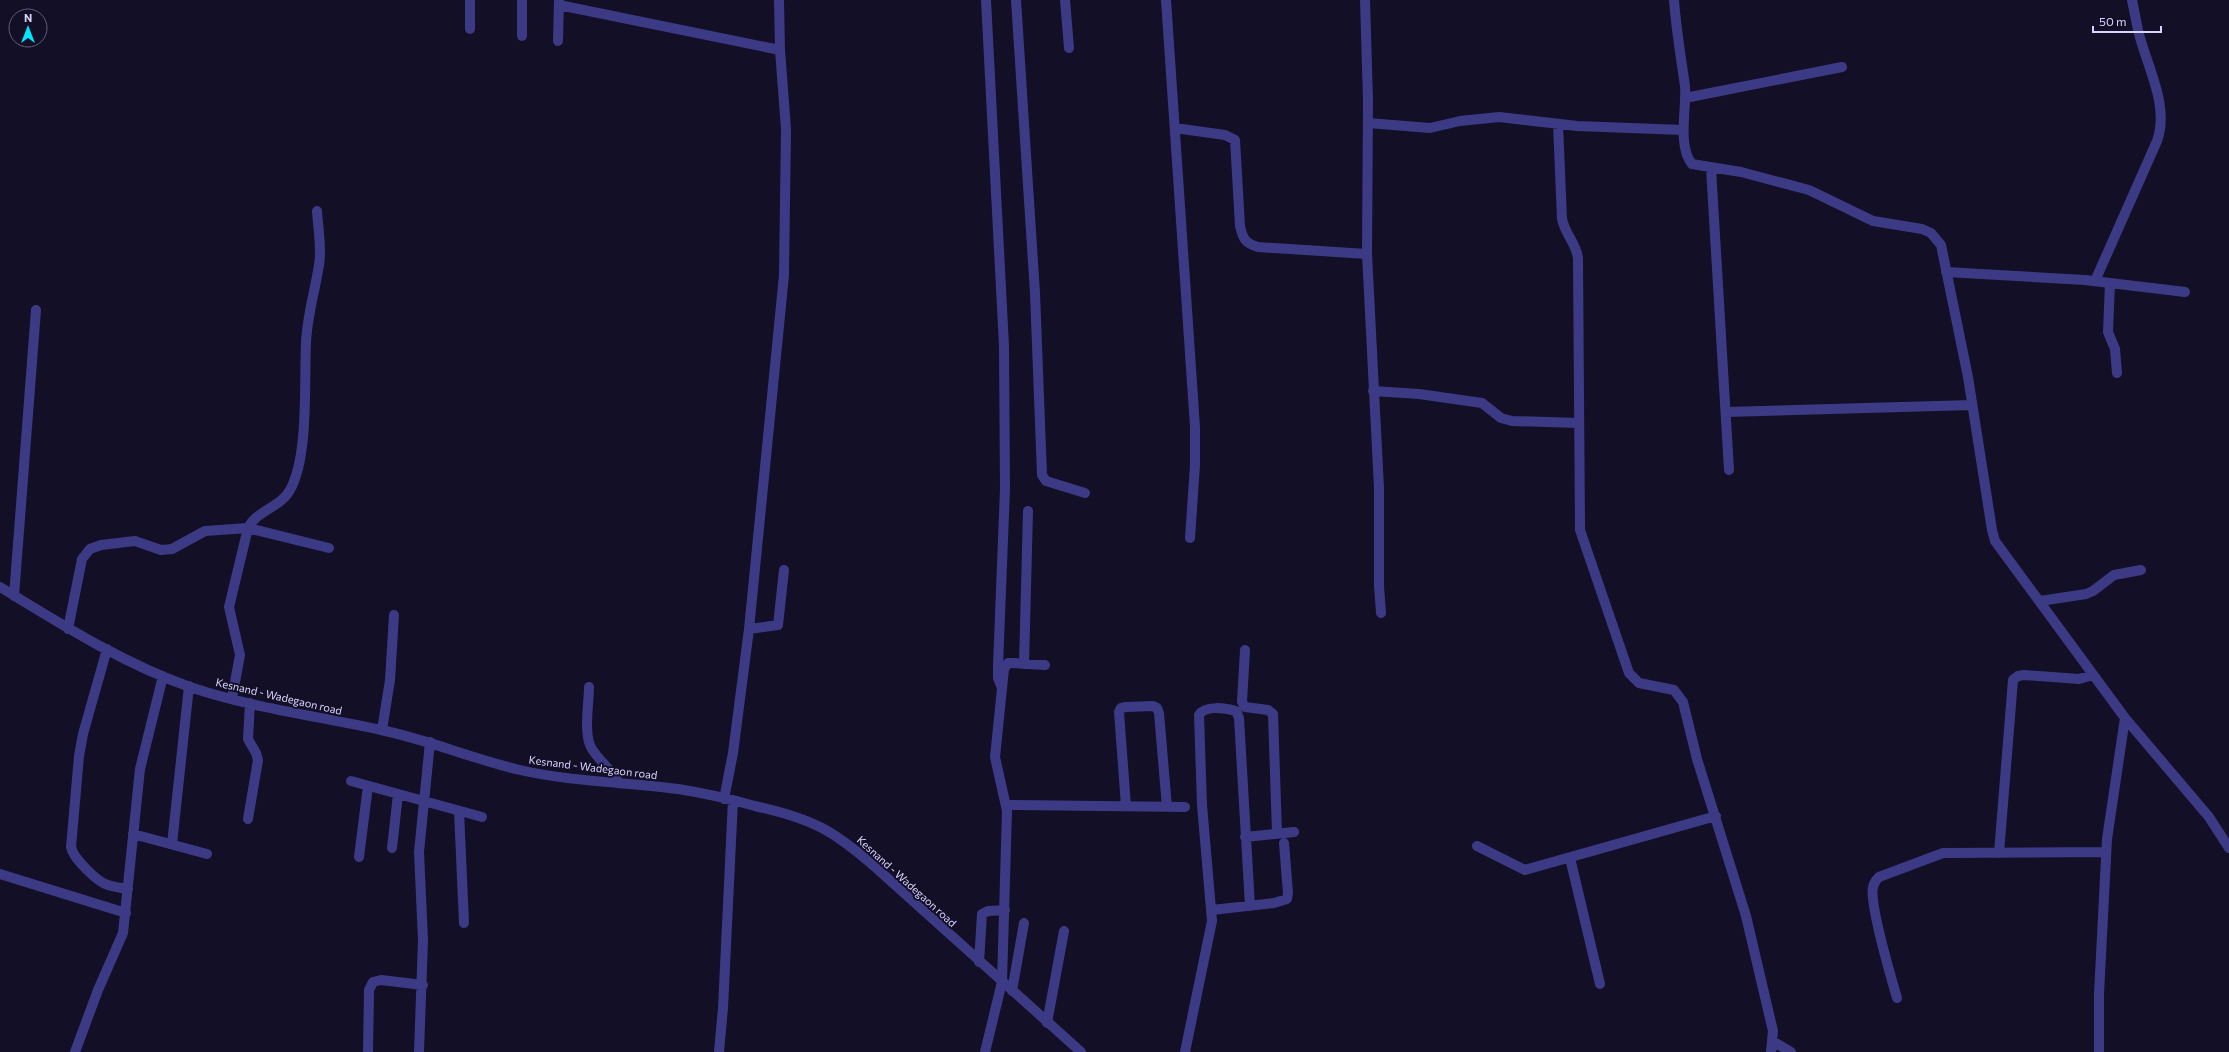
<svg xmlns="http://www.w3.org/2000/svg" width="2229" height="1052" font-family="Commissioner,sans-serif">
<rect width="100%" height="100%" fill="#130f26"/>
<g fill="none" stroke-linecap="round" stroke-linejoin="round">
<!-- minor -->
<path stroke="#3d3a85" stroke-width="10" d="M470,0V29
M986,0L1004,346L1005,489L998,666V678L1002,688
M1016,0L1035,293L1042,475L1046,481L1085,493
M1065,0L1069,48
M1166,0L1195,427V465L1190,538
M1365,0L1368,100L1367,254L1379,488V586L1381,613
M1674,0C1676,29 1681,57 1685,86C1687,108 1677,146 1692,164L1741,172L1809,190L1873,221L1922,229L1931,233L1941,245L1968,377L1992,530L1995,541L2125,718L2209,817L2229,848
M559,5L780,50
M522,36V0
M558,41L559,0
M1685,98L1842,67
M1368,123L1430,128L1460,121L1499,117L1577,126L1683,130
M1558,124L1562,219C1565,234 1576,243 1578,258L1580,530L1629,673L1639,683L1674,690L1683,702L1697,759L1746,916L1773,1031L1771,1052
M1175,128L1225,135L1235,140L1240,226C1243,239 1245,243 1258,247L1367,254
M1711,168L1729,470
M1946,272L2085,280L2185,292
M2095,281L2157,141C2170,105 2146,65 2138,30C2136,20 2134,10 2132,0
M2110,283L2108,332L2115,349L2117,373
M1373,391L1419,394L1482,403L1501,418L1512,421L1579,423
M1726,412L1972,405
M0,587C61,624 122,663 190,687C252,708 318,716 381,730C429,740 473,759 520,770C572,782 625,782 678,789C704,793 730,799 755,806C778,811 801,817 822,828C841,838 858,852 874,866L1081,1052
M14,596L36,310
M2040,601L2086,594L2093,591L2114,575L2141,570
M68,629L82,559L90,549L101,545L135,541L161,550L172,549L205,531L248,528L329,548
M749,629L778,625L784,570
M107,649L83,734L79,756L71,847C73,858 97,882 108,885C114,887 121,888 128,889
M1245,650L1242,702L1245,707L1268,710L1273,714L1277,833
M1024,664L1028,511
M589,687C589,703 583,736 592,749C600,762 612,770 619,783
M232,698L240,655L229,607L248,528C256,511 281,507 290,490C309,456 304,382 306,343C307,316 315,291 319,265C322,248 318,228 317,211
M382,730L390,680L394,615
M351,781L482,817
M724,799L733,753L749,629L784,275L786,129L780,50L779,0
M1007,805L1185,807
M1126,806L1119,712L1121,708L1126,707L1153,706L1157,708L1159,713L1167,807
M459,811L464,923
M248,819L258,760L256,753L248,739L250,703
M133,834L207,854
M1245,837L1294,832
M172,844L189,686
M1477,846L1525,870L1716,816
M392,848L398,794
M1999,853L2013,680L2018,676L2024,675L2079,679L2093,675
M359,857L368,786
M1570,858L1600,984
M0,874L126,913
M1212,910L1274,903L1287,899L1288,893L1284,843
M979,962L982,914L988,911L1005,910
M1012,991L1024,923
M1897,998C1891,977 1869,904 1873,887C1874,882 1876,880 1879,877L1943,853L2106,852
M1047,1023L1064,931
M1774,1042L1791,1052
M75,1052L98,990L123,933L140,769L163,676
M368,1052L369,990L373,982L381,980L423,985
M419,1052L423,940L419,852L430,742
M719,1052L723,1008L733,800
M985,1052L1002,982L1007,811L995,757L1004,669L1008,663H1012L1045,665
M1185,1052L1212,921L1202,805L1199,715C1205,705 1225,708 1236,711L1239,718L1250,906
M2099,1052V994L2107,839L2125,718"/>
</g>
<g text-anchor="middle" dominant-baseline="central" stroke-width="4" stroke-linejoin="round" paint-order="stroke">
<!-- street labels -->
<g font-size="11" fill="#d9d4ff" stroke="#130f26">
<text transform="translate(279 696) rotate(13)">Kesnand - Wadegaon road</text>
<text transform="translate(593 767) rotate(7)">Kesnand - Wadegaon road</text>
<text transform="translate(907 881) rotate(42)">Kesnand - Wadegaon road</text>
</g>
</g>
<!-- north arrow -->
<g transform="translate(28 28)"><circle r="19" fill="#130f26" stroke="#625e7d"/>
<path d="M0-3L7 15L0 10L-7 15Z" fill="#00e5ff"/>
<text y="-6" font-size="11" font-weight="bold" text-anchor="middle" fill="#d9d4ff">N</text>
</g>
<!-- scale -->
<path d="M2093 26v6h68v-6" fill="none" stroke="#d9d4ff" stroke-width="2"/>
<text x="2099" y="26" font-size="12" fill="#d9d4ff" stroke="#130f26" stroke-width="3" paint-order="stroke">50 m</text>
</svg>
